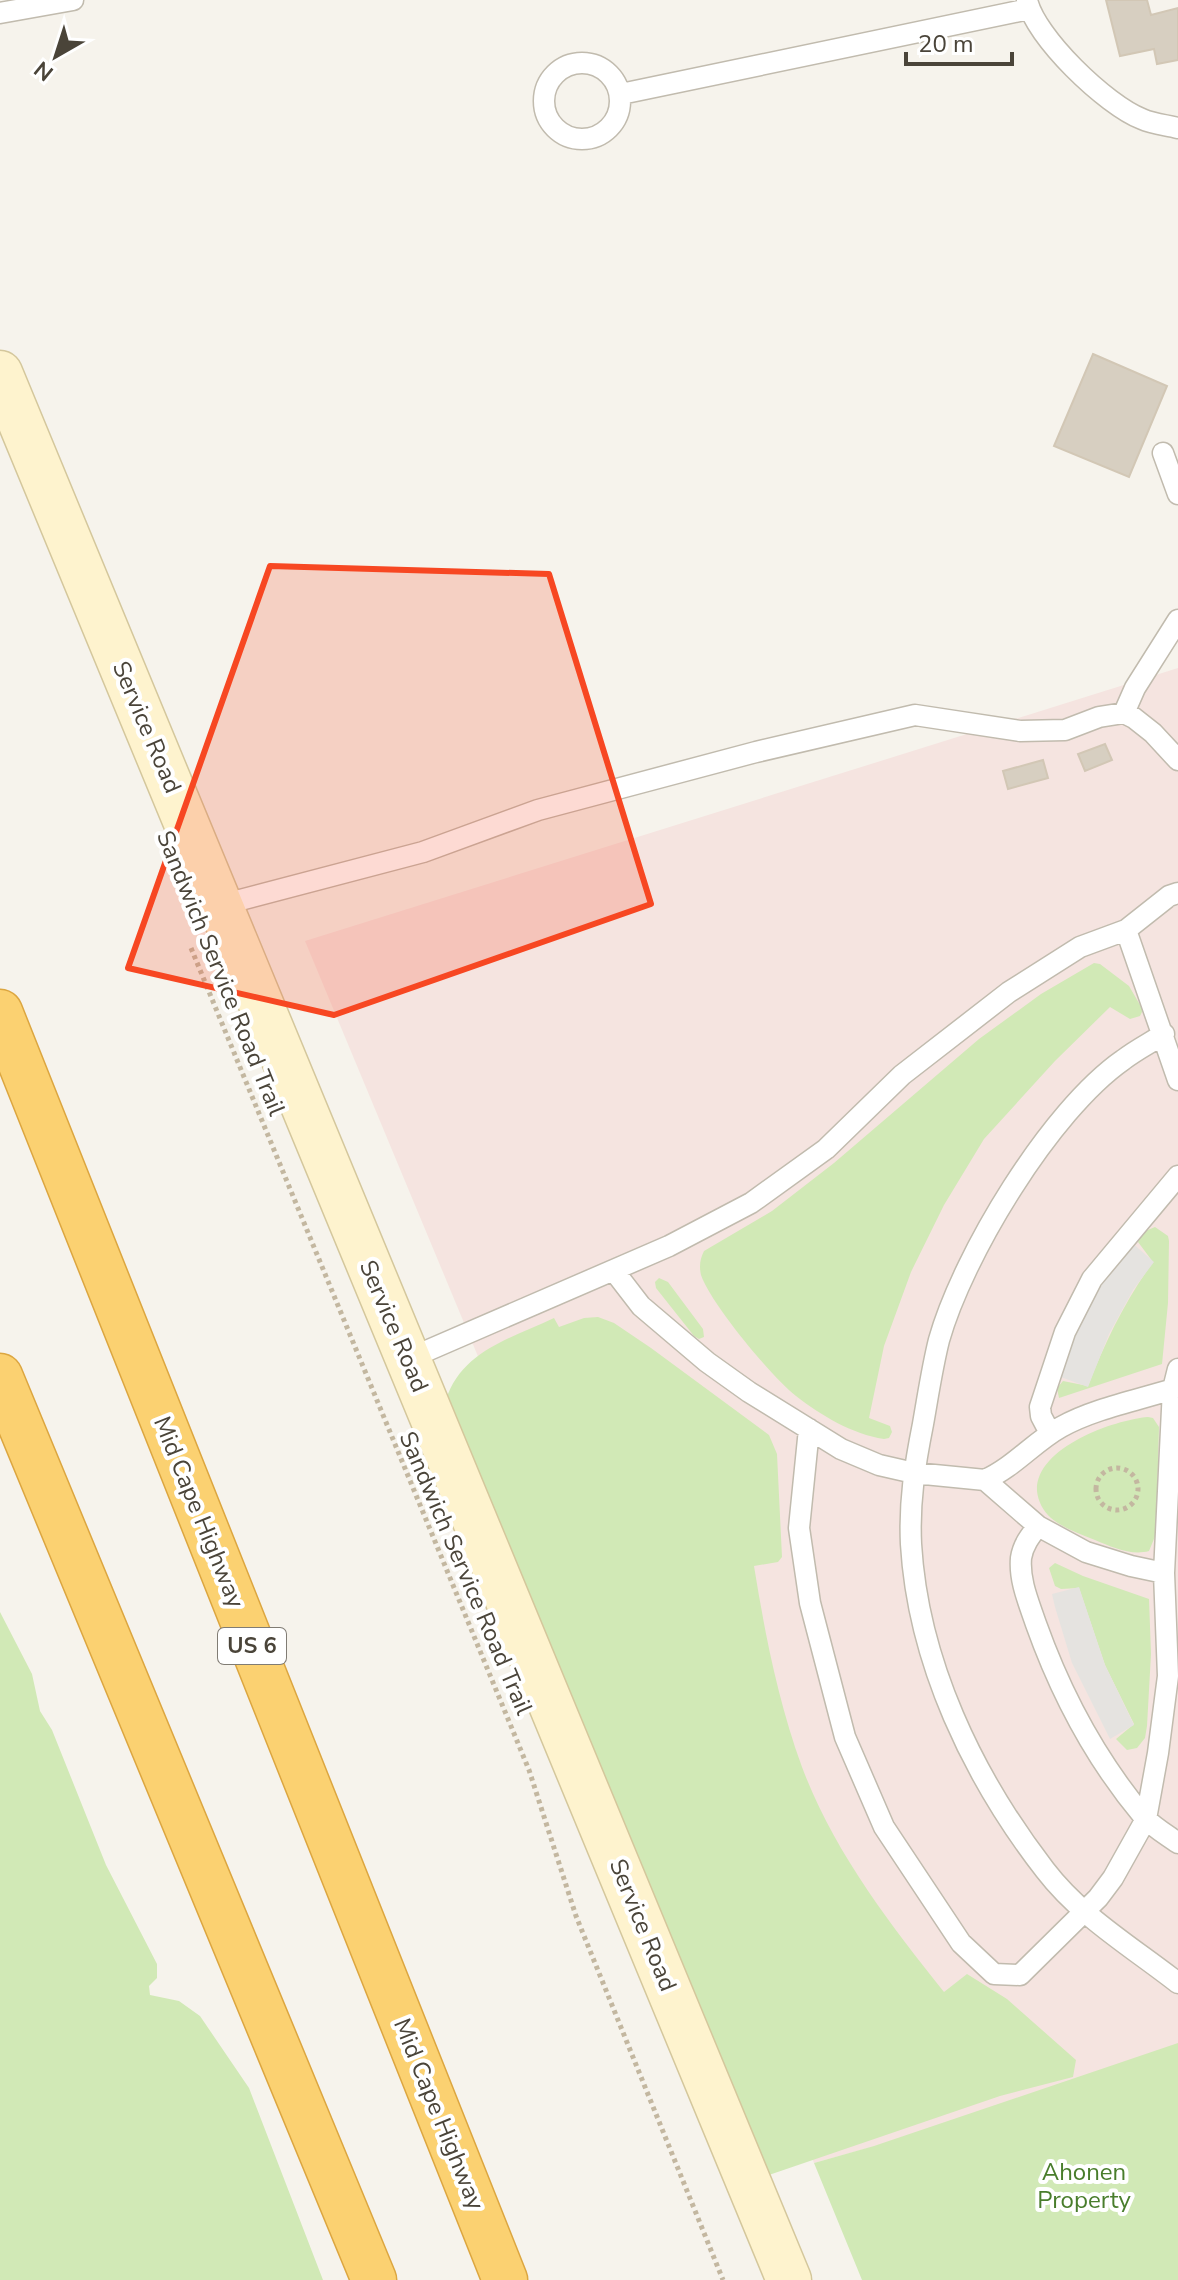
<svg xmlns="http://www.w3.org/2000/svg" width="1178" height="2280" font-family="'Nunito Sans',sans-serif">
<rect width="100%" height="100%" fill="#f6f3ec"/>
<!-- medical -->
<path fill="#f5e4e0" d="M1178,668V2062L814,2163L305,941Z"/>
<!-- green -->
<path fill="#d1e9b6" d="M1094,963L1100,964L1129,986L1143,1010L1140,1016L1130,1019L1110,1007L1055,1061L984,1139L944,1205L911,1272L884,1346L869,1418L890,1426L892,1432L889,1438L884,1439C852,1434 822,1416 796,1396C771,1376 711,1304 701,1275C699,1266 700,1259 704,1251L772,1211L834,1163L979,1039L1041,994Z
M1155,1227L1168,1236L1169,1241L1168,1303L1162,1364L1059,1398L1057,1388L1063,1381L1088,1386C1105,1342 1125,1301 1153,1262L1138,1242L1143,1232Z
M659,1278L668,1282L703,1329L704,1337L699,1339L694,1336L656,1288L655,1282Z
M598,1317L614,1323L651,1348L769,1435L777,1454L782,1557L778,1562L754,1566C765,1634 778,1701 802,1767C833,1850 889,1923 944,1992L967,1974L1007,1999L1076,2060L1073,2077L1000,2096L766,2176L446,1400C461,1351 512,1338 554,1318L559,1327L584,1318Z
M1148,1417L1153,1418L1159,1427L1156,1534L1149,1551C1131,1556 1112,1547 1095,1540C1080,1534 1063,1528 1051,1518C1043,1511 1038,1501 1037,1491C1035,1448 1113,1420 1148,1417Z
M1055,1563L1083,1576L1149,1599L1151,1654L1147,1726L1145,1738L1137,1748L1127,1750L1116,1739L1134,1724L1105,1665L1079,1588L1061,1589L1055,1586L1049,1568Z
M0,1612L32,1674L40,1711L52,1730L106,1865L157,1964V1978L149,1986L150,1995L179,2001L200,2016L249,2088L323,2280H0Z
M1178,2043V2280H862L814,2163L874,2146Z"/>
<!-- parking -->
<path fill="#e5e3e0" d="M1131,1242L1154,1262L1133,1290L1109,1334L1088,1387L1058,1376L1077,1328L1095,1294Z
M1079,1587L1105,1665L1134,1725L1110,1739L1072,1663L1055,1607L1052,1594Z"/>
<!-- building -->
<path fill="#d7cfc1" stroke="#d2c7b5" stroke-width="2" d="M1106,0H1147L1151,15L1178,8V60L1157,64L1154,49L1120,56Z
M1093,354L1167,386L1129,477L1054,446Z
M1105,744L1112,760L1085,771L1078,754Z
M1043,760L1048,778L1008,789L1003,771Z"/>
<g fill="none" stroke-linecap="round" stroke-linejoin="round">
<!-- lane casing -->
<g stroke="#c1bbae" stroke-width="23">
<path id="lane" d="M1027,0C1035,37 1106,105 1142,119C1153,124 1166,125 1178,128
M0,13L73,0
M544 101a38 38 0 1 1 76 0a38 38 0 1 1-76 0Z
M621,94L1029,9
M1163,453L1178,494
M1124,713L1135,688L1178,620
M221,905L423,852L538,810L756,752L915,715L1020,731L1065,730L1099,717L1124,713L1134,718L1153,733L1178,760
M1126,930L1178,1080
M1164,1034C1150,1043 1136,1050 1123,1060C1050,1111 963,1255 939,1340C932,1368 928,1396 923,1424C915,1464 909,1502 911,1544C918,1662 973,1777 1045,1870C1081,1917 1132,1947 1178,1983
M614,1271L641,1306L707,1362L749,1392L841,1449L879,1465L914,1473L985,1480L1038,1526L1086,1552L1131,1566L1164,1573
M408,1359L669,1246L751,1203L826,1149L902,1075L1009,992L1080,947L1126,930L1169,896L1178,893
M809,1429L799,1528L810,1603L845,1737L884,1827L961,1943L994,1974L1020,1975L1098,1898L1113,1878L1146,1819L1158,1753L1168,1676L1164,1573L1173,1389L1178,1369
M1050,1433L1041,1416L1040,1407L1065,1332L1092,1279L1178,1176
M985,1480C1014,1467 1034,1442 1061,1427C1093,1409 1138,1400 1173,1389
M1038,1526C1030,1536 1023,1545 1021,1558C1019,1581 1029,1603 1036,1624C1061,1694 1096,1760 1144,1817C1153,1827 1167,1835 1178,1843"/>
</g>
<!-- secondary casing -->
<g stroke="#d4c79c" stroke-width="47">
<path id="secondary" d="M0,373L789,2280"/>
</g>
<!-- highway casing -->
<g stroke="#dca640" stroke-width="47">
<path id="highway" d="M0,1012L505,2280
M0,1376L374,2280"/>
</g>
<!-- path -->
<path stroke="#c3b7a0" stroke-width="5" stroke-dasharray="4 4" stroke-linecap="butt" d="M191,948L529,1770L576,1916L723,2280
M1096 1489a21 21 0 1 1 42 0a21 21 0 1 1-42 0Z"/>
<!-- lane -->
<use href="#lane" stroke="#fff" stroke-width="20"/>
<!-- secondary -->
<use href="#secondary" stroke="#fef3ce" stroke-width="44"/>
<!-- highway -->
<use href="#highway" stroke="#fbd171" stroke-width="44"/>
</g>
<!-- marked area -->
<path fill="#f74722" fill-opacity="0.2" stroke="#f74722" stroke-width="6" stroke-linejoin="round" d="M270,566L549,574L651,904L334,1015L128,968Z"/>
<g text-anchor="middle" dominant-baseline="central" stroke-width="8" stroke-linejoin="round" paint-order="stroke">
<!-- shield labels -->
<rect fill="#fff" stroke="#807c74" stroke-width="2" x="218" y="1628" width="68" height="36" rx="6"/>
<g font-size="22" font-weight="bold" fill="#4a4439">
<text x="252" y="1646">US 6</text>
</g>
<!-- street labels -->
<g font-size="24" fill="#4a4439" stroke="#fff">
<text transform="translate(147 727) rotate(67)">Service Road</text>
<text transform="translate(221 973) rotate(68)">Sandwich Service Road Trail</text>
<text transform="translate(394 1326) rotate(67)">Service Road</text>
<text transform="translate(199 1512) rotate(68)">Mid Cape Highway</text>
<text transform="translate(466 1573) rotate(67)">Sandwich Service Road Trail</text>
<text transform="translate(643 1925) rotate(68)">Service Road</text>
<text transform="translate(439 2114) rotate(68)">Mid Cape Highway</text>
</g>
<!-- park labels -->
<g font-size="24" fill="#497d2c" stroke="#fff">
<text x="1084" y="2172">Ahonen<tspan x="1084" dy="28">Property</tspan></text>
</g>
</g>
<!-- north arrow -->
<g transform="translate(56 56) rotate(219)" stroke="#ffffff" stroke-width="6" paint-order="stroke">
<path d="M0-6L14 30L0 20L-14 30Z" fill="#4a4439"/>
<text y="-12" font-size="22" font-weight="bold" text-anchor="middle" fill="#4a4439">N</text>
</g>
<!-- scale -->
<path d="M906 52v12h106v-12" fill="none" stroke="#4a4439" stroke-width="4"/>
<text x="918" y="52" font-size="24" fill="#4a4439" stroke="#ffffff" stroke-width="6" paint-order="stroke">20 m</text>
</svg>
